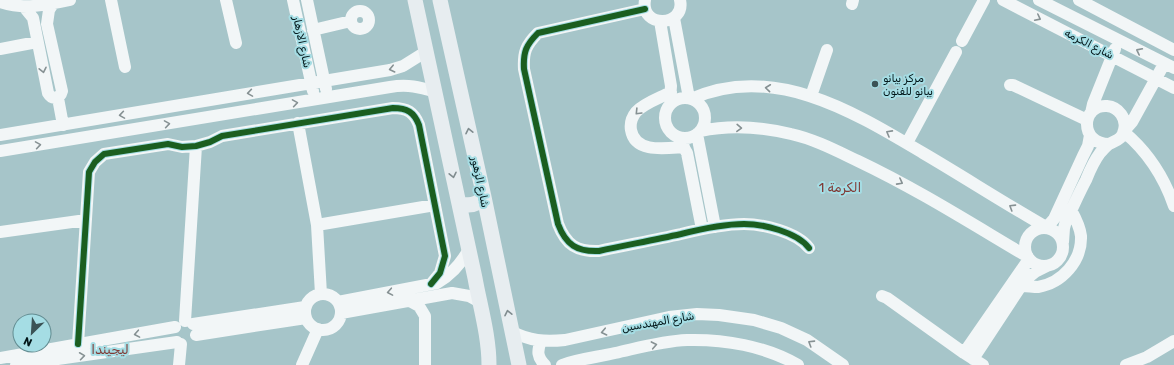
<svg xmlns="http://www.w3.org/2000/svg" width="1174" height="365" font-family="Rubik,Cairo,sans-serif">
<rect width="100%" height="100%" fill="#a6c5c9"/>
<g fill="none" stroke-linecap="round" stroke-linejoin="round">
<!-- minor -->
<path stroke="#f2f6f7" stroke-width="12" d="M111,0L125,67
M226,0L236,43
M293,0L313,91
M307,0L326,89
M645,0C640,29 686,27 680,0
M1003,0L1174,88
M1039,0L1174,68
M1079,0L1174,50
M0,2C23,10 47,5 70,0
M852,4L853,0
M24,7L33,18L48,93C52,100 60,99 62,91L47,24L49,10L53,4
M645,9L538,33C526,45 523,52 524,69L558,224C566,245 577,252 599,251C627,245 654,240 681,234C701,229 723,224 744,224C763,224 797,232 809,248
M351 20a9 9 0 1 1 18 0a9 9 0 1 1-18 0Z
M674,18L689,98
M660,21L671,86L670,99
M313,30L351,21
M962,41L984,0
M0,49L37,42
M1010,85H1013L1087,120
M671,92C660,98 644,103 636,112C632,117 630,124 631,130C635,154 667,148 684,147
M811,96L827,50
M58,98L63,125
M665 118a20 20 0 1 1 40 0a20 20 0 1 1-40 0Z
M691,99C773,62 854,112 923,153C964,177 1004,203 1046,227
M1091,113L1093,104L1115,49
M298,123L317,225L321,294
M700,131C729,125 762,127 791,134C814,139 837,151 858,161C917,189 972,224 1028,257
M1124,131L1132,122L1164,64
M1124,132C1148,152 1164,177 1174,206
M697,134L715,227
M0,135L390,70L403,66L427,51
M680,141L687,153L702,229
M907,143L956,52
M0,151L390,87C408,84 419,87 436,92
M317,225L435,205
M1047,227L1054,219L1083,156L1088,146L1090,135
M1025 247a19 19 0 1 1 38 0a19 19 0 1 1-38 0Z
M0,232L86,220
M1063,242L1064,228L1066,221C1073,207 1079,193 1086,180C1090,170 1094,161 1100,153C1103,150 1106,146 1109,144C1116,140 1122,140 1124,130C1127,119 1119,107 1107,106C1081,104 1079,144 1109,144
M1022,286C1027,286 1033,287 1038,287C1062,283 1082,261 1081,236C1080,227 1076,219 1071,210
M305 312a18 18 0 1 1 36 0a18 18 0 1 1-36 0Z
M882,296L887,298L964,353L983,365
M408,300L419,306L425,316V365
M338,302L437,283C451,275 461,264 469,249
M341,313L452,293L469,296L480,302
M185,321L196,146
M193,324L305,307
M511,331C529,341 545,342 565,340L669,317L697,314L719,315L754,320L781,328L807,340L843,365
M196,335L306,318
M541,341C537,351 537,357 545,365
M78,344L89,172L95,162L104,154L168,144L182,147L196,146L210,142L222,136L393,108C407,108 414,112 419,125L445,256L440,273L431,284
M964,353L1029,259
M0,358L175,327
M973,359L1025,280L1035,272L1047,266
M16,365L177,342
M179,365L181,344
M302,365L318,329
M562,365C578,359 598,357 615,353C638,348 662,341 687,340C724,339 765,346 798,365
M1126,365L1147,357L1174,341"/>
<!-- major -->
<path stroke="#e7edf0" stroke-width="15" d="M415,0L475,278C480,306 489,336 489,365
M440,0L484,197L519,365
M459,203C469,207 477,205 484,197"/>
<!-- cycleway casing -->
<g stroke="#a5dde4" stroke-width="8">
<path id="cycleway" d="M645,9L538,33C526,45 523,52 524,69L558,224C566,245 577,252 599,251C627,245 654,240 681,234C701,229 723,224 744,224C763,224 797,232 809,248
M78,344L89,172L95,162L104,154L168,144L182,147L196,146L210,142L222,136L393,108C407,108 414,112 419,125L445,256L440,273L431,284"/>
</g>
<!-- cycleway -->
<use href="#cycleway" stroke="#1b5e20" stroke-width="6"/>
</g>
<!-- one-way arrows -->
<defs><path id="oneway-chevron" d="M-2-3.5L2.5 0L-2 3.5" fill="none" stroke-width="1.6" stroke-linecap="round" stroke-linejoin="round"/></defs>
<g stroke="#869193">
<use href="#oneway-chevron" transform="translate(1038 18) rotate(27)"/>
<use href="#oneway-chevron" transform="translate(1139 51) rotate(-153)"/>
<use href="#oneway-chevron" transform="translate(392 69) rotate(167)"/>
<use href="#oneway-chevron" transform="translate(43 70) rotate(78)"/>
<use href="#oneway-chevron" transform="translate(768 88) rotate(-174)"/>
<use href="#oneway-chevron" transform="translate(250 93) rotate(171)"/>
<use href="#oneway-chevron" transform="translate(295 103) rotate(-9)"/>
<use href="#oneway-chevron" transform="translate(638 112) rotate(134)"/>
<use href="#oneway-chevron" transform="translate(122 115) rotate(171)"/>
<use href="#oneway-chevron" transform="translate(167 124) rotate(-9)"/>
<use href="#oneway-chevron" transform="translate(739 128) rotate(2)"/>
<use href="#oneway-chevron" transform="translate(889 133) rotate(-151)"/>
<use href="#oneway-chevron" transform="translate(38 145) rotate(-9)"/>
<use href="#oneway-chevron" transform="translate(900 182) rotate(28)"/>
<use href="#oneway-chevron" transform="translate(1012 207) rotate(-148)"/>
<use href="#oneway-chevron" transform="translate(390 292) rotate(170)"/>
<use href="#oneway-chevron" transform="translate(604 332) rotate(168)"/>
<use href="#oneway-chevron" transform="translate(137 334) rotate(170)"/>
<use href="#oneway-chevron" transform="translate(811 343) rotate(-148)"/>
<use href="#oneway-chevron" transform="translate(654 345) rotate(-11)"/>
<use href="#oneway-chevron" transform="translate(82 356) rotate(-8)"/>
</g>
<g stroke="#808c8f">
<use href="#oneway-chevron" transform="translate(469 131) rotate(-102)"/>
<use href="#oneway-chevron" transform="translate(453 175) rotate(78)"/>
<use href="#oneway-chevron" transform="translate(508 313) rotate(-102)"/>
</g>
<!-- markers -->
<circle fill="#3b5356" stroke="#a5dde4" stroke-width="1.5" cx="875" cy="84" r="4"/>
<g text-anchor="middle" dominant-baseline="central" stroke-width="4" stroke-linejoin="round" paint-order="stroke">
<!-- street labels -->
<g font-size="11" fill="#011518" stroke="#a5dde4">
<text transform="translate(302 42) rotate(78)">شارع الازهار</text>
<text transform="translate(1089 44) rotate(27)">شارع الكرمه</text>
<text transform="translate(480 182) rotate(78)">شارع الزهور</text>
<text transform="translate(658 322) rotate(-10)">شارع المهندسين</text>
</g>
<!-- poi labels -->
<g font-size="11" fill="#011518" stroke="#a5dde4" text-anchor="start">
<text x="883" y="78">مركز بيانو<tspan x="883" dy="13">بيانو للفنون</tspan></text>
</g>
<!-- quarter labels -->
<g font-size="13" fill="#803934" stroke="#a5dde4">
<text x="840" y="187">الكرمة 1</text>
<text x="110" y="349">ليجيندا</text>
</g>
</g>
<!-- north arrow -->
<g transform="translate(32 333) rotate(205)"><circle r="19" fill="#a5dde4" stroke="#638d92"/>
<path d="M0-3L7 15L0 10L-7 15Z" fill="#3b5356"/>
<text y="-6" font-size="11" font-weight="bold" text-anchor="middle" fill="#011518">N</text>
</g>
</svg>
